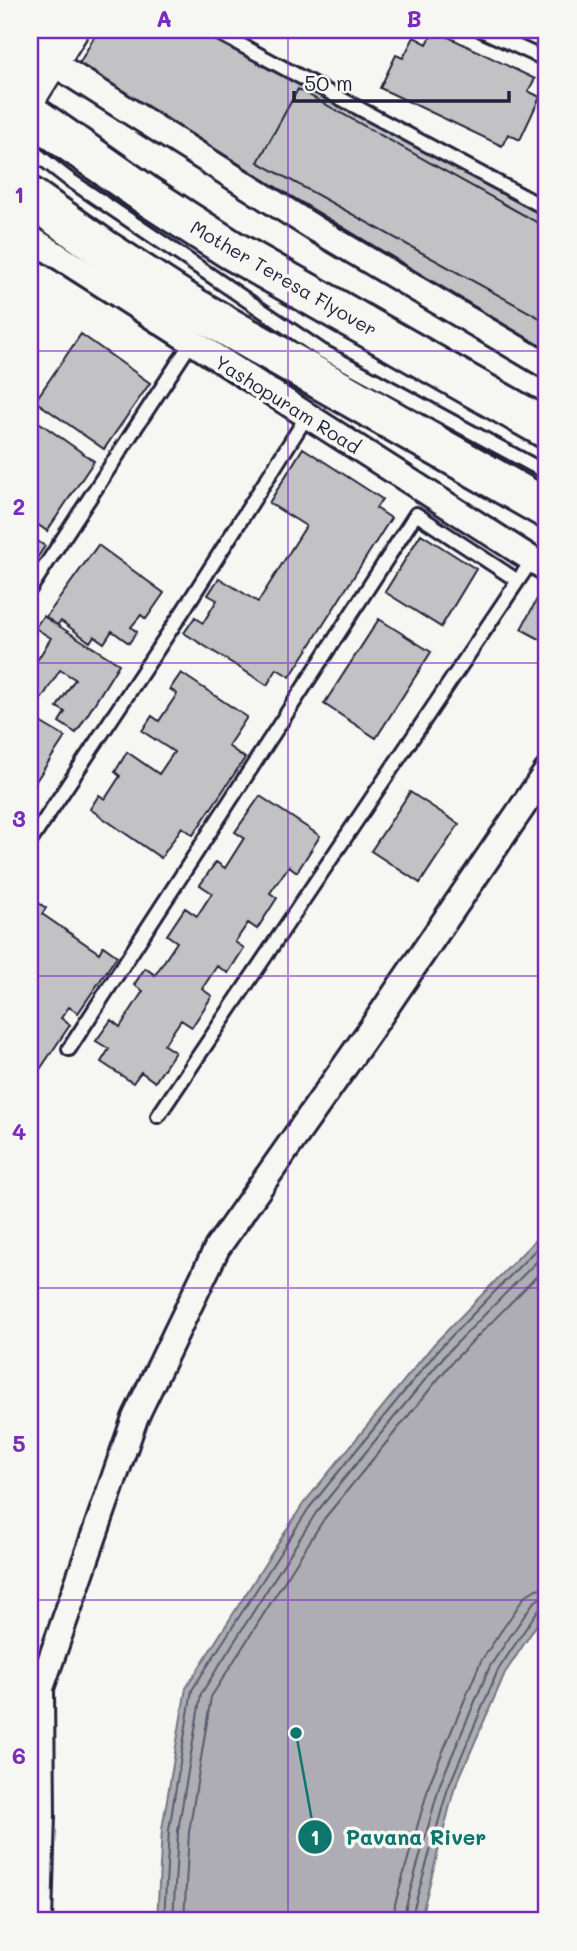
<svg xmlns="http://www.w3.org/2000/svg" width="577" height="1951" font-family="Mali,sans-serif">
<rect width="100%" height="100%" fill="#f6f6f2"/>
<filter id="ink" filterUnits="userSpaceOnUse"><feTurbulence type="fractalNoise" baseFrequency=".0143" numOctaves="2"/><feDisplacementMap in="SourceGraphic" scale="14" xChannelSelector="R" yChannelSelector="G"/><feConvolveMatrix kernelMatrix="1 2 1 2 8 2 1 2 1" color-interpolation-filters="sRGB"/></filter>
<g filter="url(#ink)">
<!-- water -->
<path fill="#adadb3" stroke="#757583" stroke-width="2" d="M547,1228V1609L505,1673L454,1790L420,1921H157L162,1829L186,1688L303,1504L434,1344Z"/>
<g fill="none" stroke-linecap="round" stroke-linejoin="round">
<!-- shore -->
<path stroke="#5a5a6b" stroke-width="2" d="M164,1921L169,1830L192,1690L309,1508L439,1349L547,1238
M173,1921L178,1831L201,1694L316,1513L446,1354L547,1251
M184,1921L189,1832L211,1697L324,1519L453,1361L547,1266
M394,1921L395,1904L430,1782L481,1661L525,1596L536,1589L547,1587
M404,1921L406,1906L440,1784L490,1666L533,1603L540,1598H547
M413,1921L414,1908L448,1788L498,1670L538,1610L547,1606"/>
</g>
<!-- building -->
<path fill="#c2c2c4" stroke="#22223b" stroke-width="2" d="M98,30H199L547,212V350L261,178L79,64Z
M434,30L535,79L528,91L540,97L520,140L508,134L502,146L380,88L396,55L403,58L414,37L427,44Z
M298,89L547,228V322L258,162Z
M81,334L150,383L104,449L35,401Z
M30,416L94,461L47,531L30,519Z
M303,448L382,499L376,508L391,518L290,677L277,669L267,685L184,633L195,617L203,623L217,600L208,595L219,578L258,602L306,526L269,503Z
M421,534L476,569L441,627L385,592Z
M30,536L45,546L37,558L30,552Z
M98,545L164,593L146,619L141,615L131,627L137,632L129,643L112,631L104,643L94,636L90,642L61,621L57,625L46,617Z
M543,588L547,591V643L521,629Z
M43,616L119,664L76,733L59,722L65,712L57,707L75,679L60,670L42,698L33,692L30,697V672L51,638L35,628Z
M379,619L431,652L376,738L324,704Z
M181,673L247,717L228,746L245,758L193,835L182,827L161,858L90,809L99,795L105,799L120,776L115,772L127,752L159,774L174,752L142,731L152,716L159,721L177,694L170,689Z
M30,720L36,724L38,721L65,737L30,790Z
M410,792L459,824L420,883L371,851Z
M260,796L320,836L297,872L289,866L270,893L277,898L257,929L248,923L235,942L244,948L228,973L217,966L202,989L212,996L192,1027L181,1020L164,1045L175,1052L155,1082L141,1072L133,1083L101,1062L109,1049L96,1041L111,1020L120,1027L143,991L134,985L145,968L155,975L177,942L167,935L185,908L197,916L212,893L200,885L216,862L225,868L244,838L235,832Z
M30,897L46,908L42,914L99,953L103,946L117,956L78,1013L69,1007L61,1018L70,1025L32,1081L30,1080Z"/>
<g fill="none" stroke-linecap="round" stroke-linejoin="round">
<!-- lane casing -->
<g stroke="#22223b" stroke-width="18">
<path id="lane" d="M213,30L547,209
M481,30L547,60
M30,149L67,178L322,351L547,473
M30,589L191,343
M30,842L183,611L307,416
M69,1049L416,514L518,581
M158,1116L532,560"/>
</g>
<!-- street casing -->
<g stroke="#22223b" stroke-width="30">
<path id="street" d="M50,61L314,228L547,366
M30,238L547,569
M39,1921L42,1814L41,1688L135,1418L217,1248L371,1029L547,771"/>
</g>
<!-- secondary casing -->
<g stroke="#22223b" stroke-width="40">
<path id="secondary" d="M30,37L34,30
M30,94L70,30"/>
</g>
<!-- primary casing -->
<g stroke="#22223b" stroke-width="44">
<path id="primary" d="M30,114L146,195L230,249L547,429
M30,197L105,250L193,307L547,509"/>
</g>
<!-- lane -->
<use href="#lane" stroke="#f6f6f2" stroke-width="12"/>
<!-- street -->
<use href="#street" stroke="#f6f6f2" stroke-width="24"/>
<!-- secondary -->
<use href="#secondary" stroke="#f6f6f2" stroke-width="35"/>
<!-- primary -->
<use href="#primary" stroke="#f6f6f2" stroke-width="38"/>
</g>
</g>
<!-- grid -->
<path fill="none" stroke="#7b2cbf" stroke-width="2" stroke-opacity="0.55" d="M288,30V1921M30,351H547M30,663H547M30,976H547M30,1288H547M30,1600H547"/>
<g text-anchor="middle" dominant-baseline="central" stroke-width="7" stroke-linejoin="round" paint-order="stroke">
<!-- street labels -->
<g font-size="19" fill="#22223b" stroke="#f6f6f2">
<text transform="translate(284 278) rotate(30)">Mother Teresa Flyover</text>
<text transform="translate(288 404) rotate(32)">Yashopuram Road</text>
</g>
</g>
<!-- callouts -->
<path fill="none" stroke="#0f766e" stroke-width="2.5" d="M296 1733L315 1837"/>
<g fill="#0f766e" stroke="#f6f6f2" stroke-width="2.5">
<circle cx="296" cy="1733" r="7"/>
<circle cx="315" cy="1837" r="18"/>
</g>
<g font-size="21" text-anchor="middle" font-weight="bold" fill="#fff">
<text x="315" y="1845">1</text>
</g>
<g font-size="21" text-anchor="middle" font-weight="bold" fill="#0f766e" stroke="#f6f6f2" stroke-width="7" stroke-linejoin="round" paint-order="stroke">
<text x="416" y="1845">Pavana River</text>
</g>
<!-- margin -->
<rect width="577" height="1951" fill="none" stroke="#f6f6f2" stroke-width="77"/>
<!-- scale -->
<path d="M294 91v10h215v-10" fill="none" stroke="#22223b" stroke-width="3.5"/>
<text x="304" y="91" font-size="21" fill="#22223b" stroke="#f6f6f2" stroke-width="5" paint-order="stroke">50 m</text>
<rect x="38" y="38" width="500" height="1874" fill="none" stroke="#7b2cbf" stroke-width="2.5"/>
<g font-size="23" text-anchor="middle" font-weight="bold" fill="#7b2cbf">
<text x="164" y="27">A</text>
<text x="414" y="27">B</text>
<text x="19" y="203">1</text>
<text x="19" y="515">2</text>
<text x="19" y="827">3</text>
<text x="19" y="1140">4</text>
<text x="19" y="1452">5</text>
<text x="19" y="1764">6</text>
</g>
</svg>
